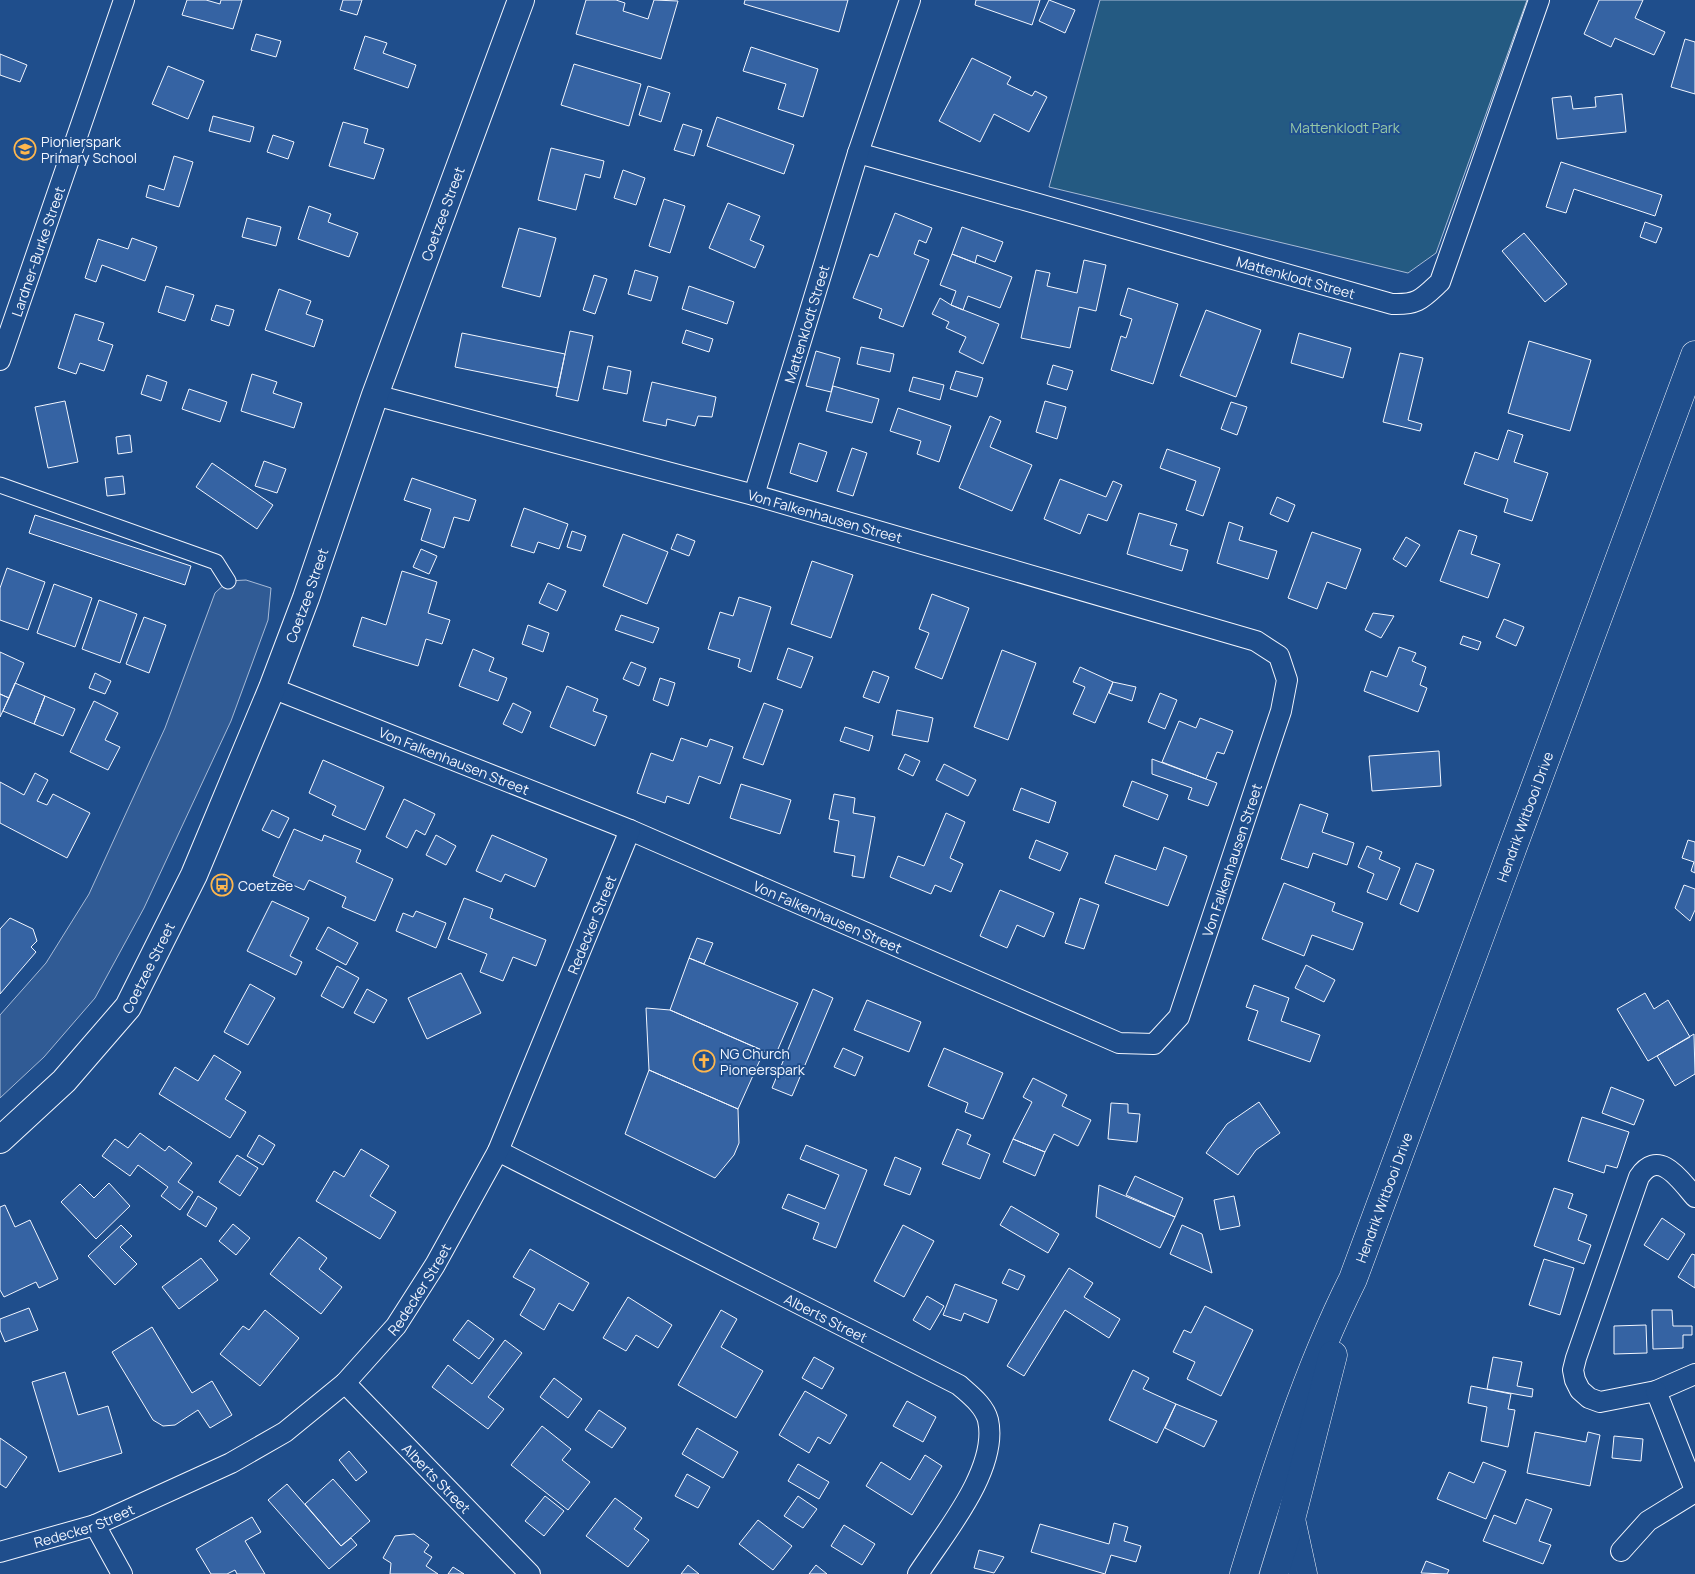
<svg xmlns="http://www.w3.org/2000/svg" width="1695" height="1574" font-family="Manrope,sans-serif">
<rect width="100%" height="100%" fill="#1f4e8c"/>
<!-- green -->
<path fill="#245a82" stroke="#a8bbd7" d="M1100,0H1527L1436,253L1408,273L1049,187Z"/>
<!-- parking -->
<path fill="#305b95" stroke="#a8bbd7" d="M246,580L271,588L268,620L231,721L144,908L95,998L44,1057L0,1098V1015L46,963L89,894L165,728L215,593L228,581Z"/>
<!-- building -->
<path fill="#3563a3" stroke="#f2f6ff" d="M187,0H206L220,4L221,0H242L233,29L182,15Z
M343,0H362L357,15L340,10Z
M586,0H616L625,3L623,11L648,19L654,0L678,1L661,59L576,34Z
M745,0H848L839,32L744,4Z
M976,0H1040L1032,25L975,5Z
M1049,0L1075,10L1065,33L1039,21Z
M1599,0H1643L1635,18L1665,32L1654,55L1615,38L1611,47L1584,34Z
M256,34L281,41L276,57L251,50Z
M365,36L387,43L383,53L416,65L408,88L354,69Z
M1685,39L1695,42V94L1671,87Z
M751,47L818,69L803,117L778,109L786,84L743,71Z
M0,54L27,65L20,82L0,75Z
M972,58L1011,77L1007,84L1032,96L1035,91L1047,97L1029,132L994,114L980,142L939,121Z
M574,64L641,84L629,126L561,105Z
M168,66L204,81L188,119L152,104Z
M648,86L670,93L661,122L639,115Z
M1622,94L1626,132L1557,139L1552,98L1571,96L1573,109L1596,107L1595,97Z
M213,116L254,127L250,142L209,131Z
M717,117L794,145L784,174L707,146Z
M343,122L368,129L364,143L384,149L374,179L329,166Z
M683,124L702,130L694,156L674,150Z
M273,135L294,142L288,159L267,152Z
M551,148L604,161L600,178L585,174L576,210L538,200Z
M174,156L193,162L179,207L146,197L149,185L164,190Z
M1561,162L1662,195L1655,216L1574,189L1566,213L1546,207Z
M623,170L645,178L636,205L614,198Z
M664,199L685,206L670,253L649,246Z
M728,203L760,216L750,240L764,246L755,268L709,248Z
M309,206L331,214L328,222L358,233L349,257L298,239Z
M895,213L932,228L926,243L919,240L914,254L929,260L903,327L879,318L882,309L853,298L870,254L878,257Z
M247,218L281,227L276,246L242,237Z
M1645,222L1662,228L1656,243L1640,237Z
M962,227L1003,242L995,262L977,255L975,263L952,254Z
M519,228L556,238L540,297L502,287Z
M1524,233L1567,284L1545,302L1502,251Z
M132,238L157,247L145,281L102,265L96,282L85,278L98,239L128,249Z
M952,254L1012,277L1000,308L968,296L963,310L951,305L956,291L940,285Z
M1084,260L1106,265L1096,311L1079,307L1070,348L1021,338L1036,270L1050,273L1047,286L1077,293Z
M635,270L658,277L651,301L628,294Z
M594,275L607,279L595,314L583,310Z
M166,286L194,295L185,321L158,312Z
M689,286L734,302L727,324L682,309Z
M1128,288L1178,304L1153,384L1111,370L1121,336L1126,338L1132,319L1120,315Z
M279,289L311,301L306,314L323,320L314,347L265,330Z
M940,298L951,305L999,324L983,364L959,352L966,337L946,328L949,322L932,314Z
M216,305L234,310L229,326L211,320Z
M1206,310L1261,330L1236,397L1180,376Z
M75,314L104,323L98,340L113,345L104,371L80,363L76,374L58,368Z
M686,330L713,339L709,352L682,343Z
M570,331L593,336L578,401L556,396Z
M462,333L565,354L558,388L455,367Z
M1299,333L1351,348L1343,378L1291,363Z
M1529,341L1591,360L1570,431L1508,413Z
M861,347L894,354L890,372L857,364Z
M816,351L840,358L831,392L806,386Z
M1400,353L1423,358L1408,420L1422,424L1420,431L1383,422Z
M1053,365L1073,371L1067,390L1047,384Z
M608,366L631,371L627,394L603,389Z
M956,371L983,378L977,397L950,389Z
M252,374L277,382L273,393L302,403L294,428L241,411Z
M147,375L167,382L161,401L141,394Z
M913,377L944,385L940,400L909,391Z
M652,382L716,397L712,417L698,416L695,426L667,419L666,426L643,421Z
M833,386L879,399L872,423L826,411Z
M189,389L227,402L220,422L182,409Z
M65,401L78,462L48,468L35,407Z
M1045,401L1066,407L1057,439L1036,432Z
M1231,402L1247,407L1237,435L1221,429Z
M898,408L951,426L939,462L917,454L921,441L890,431Z
M990,416L1001,421L990,447L1032,465L1012,511L959,488Z
M1508,430L1523,435L1514,462L1548,473L1532,521L1504,512L1508,499L1464,484L1475,452L1498,460Z
M130,435L132,452L118,454L116,437Z
M799,443L827,452L817,482L790,473Z
M852,448L867,453L853,496L837,491Z
M1167,449L1220,468L1203,516L1186,510L1196,481L1160,468Z
M264,461L286,469L277,493L255,486Z
M212,463L273,505L257,529L196,487Z
M123,476L125,494L107,496L105,478Z
M412,478L476,500L469,521L454,517L444,548L421,540L431,509L404,500Z
M1060,479L1106,497L1113,481L1122,485L1107,521L1088,514L1080,534L1044,519Z
M1277,497L1295,505L1288,522L1270,514Z
M524,508L568,524L559,549L538,542L534,553L511,546Z
M1139,513L1177,524L1170,545L1188,550L1182,571L1127,554Z
M35,515L191,566L185,585L29,533Z
M1229,522L1243,527L1239,540L1277,551L1268,579L1217,563Z
M1459,530L1477,536L1471,554L1500,564L1488,598L1440,581Z
M572,531L586,536L581,551L567,547Z
M1312,532L1361,549L1346,589L1327,582L1317,609L1288,598Z
M623,534L668,552L647,604L603,586Z
M677,534L695,541L689,556L671,549Z
M1406,537L1420,545L1406,567L1393,559Z
M421,549L437,556L429,574L413,567Z
M812,561L853,575L831,638L791,624Z
M7,568L45,582L28,630L0,620V588Z
M402,571L437,582L428,613L450,620L442,644L426,639L418,666L353,646L362,617L386,625Z
M548,583L566,591L557,611L539,603Z
M54,584L92,598L75,647L37,633Z
M932,594L969,608L942,679L915,668L929,633L919,629Z
M739,597L771,607L751,672L738,667L740,659L708,649L720,612L733,616Z
M99,600L137,614L120,663L82,649Z
M1373,613L1394,616L1381,638L1365,630Z
M621,615L659,628L653,643L615,630Z
M144,617L166,625L149,673L126,664Z
M1504,619L1524,627L1516,646L1496,637Z
M528,625L549,633L543,652L522,644Z
M1463,636L1481,642L1478,650L1460,644Z
M1399,647L1416,653L1412,661L1426,667L1420,685L1427,688L1418,712L1364,691L1371,671L1387,677Z
M788,648L813,657L801,688L777,679Z
M473,649L494,658L489,671L507,678L498,701L459,686Z
M1002,650L1036,663L1008,740L974,727Z
M0,652L24,663L9,698L0,694Z
M631,662L646,668L639,686L623,679Z
M1080,667L1113,682L1095,723L1073,714L1085,687L1073,682Z
M873,671L889,677L879,703L863,697Z
M95,673L111,681L105,694L89,688Z
M660,678L675,683L668,706L653,700Z
M1113,682L1136,687L1132,701L1109,693Z
M15,683L45,696L34,724L3,711Z
M567,686L598,699L593,711L607,716L595,746L550,727Z
M1160,693L1177,700L1165,729L1148,722Z
M0,694L9,698L0,717Z
M45,696L75,709L63,736L34,724Z
M94,701L118,713L105,740L120,747L108,770L70,752Z
M513,703L531,712L522,733L503,724Z
M764,703L783,710L763,765L743,758Z
M897,710L933,718L928,742L892,735Z
M1200,718L1233,731L1224,754L1217,752L1206,779L1162,762L1179,721L1196,728Z
M845,727L873,736L869,751L840,741Z
M681,738L707,747L710,739L733,747L720,784L699,776L689,804L667,796L665,803L637,793L651,753L673,761Z
M1439,751L1441,786L1372,791L1369,756Z
M905,754L920,761L913,776L898,769Z
M1152,759L1217,783L1208,806L1188,799L1192,788L1152,774Z
M323,760L384,787L365,830L332,815L336,806L309,793Z
M944,764L976,780L968,796L936,780Z
M35,773L48,780L37,801L47,805L53,794L90,813L67,858L0,823V782L24,795Z
M1132,781L1168,795L1158,820L1123,806Z
M741,784L791,800L780,834L730,818Z
M1021,788L1056,802L1049,823L1013,810Z
M834,794L855,798L853,813L875,817L864,878L852,876L855,856L834,852L839,821L829,819Z
M404,799L435,814L425,835L416,830L407,848L386,837Z
M1300,804L1328,814L1322,832L1354,843L1347,865L1313,853L1308,868L1281,859Z
M272,810L289,818L279,838L262,830Z
M946,813L965,822L950,858L963,864L951,892L935,885L931,894L890,877L898,856L924,866Z
M294,829L322,841L324,835L361,850L356,862L393,879L375,921L342,907L346,897L309,880L304,890L273,876Z
M436,835L456,846L446,865L426,855Z
M492,835L547,859L535,887L505,874L501,882L476,871Z
M1036,840L1068,853L1060,871L1029,858Z
M1688,840L1695,842V873L1691,871L1694,862L1682,858Z
M1367,846L1382,852L1379,859L1400,868L1387,900L1367,892L1374,874L1358,867Z
M1164,847L1187,856L1168,906L1105,883L1115,855L1156,870Z
M1416,863L1434,870L1418,912L1400,904Z
M1284,883L1335,903L1332,911L1363,923L1353,950L1312,935L1304,956L1262,939Z
M1684,885L1695,889V910L1690,921L1675,908Z
M1000,890L1054,913L1044,937L1017,925L1007,948L980,936Z
M464,898L493,909L490,918L546,940L536,966L513,957L503,981L480,972L487,954L448,939Z
M1080,898L1099,905L1084,949L1065,943Z
M272,901L309,918L290,956L302,962L296,975L247,951Z
M416,911L446,923L436,948L396,931L403,913L413,917Z
M10,918L33,929L37,941L31,947L36,952L0,994V929Z
M328,927L358,943L346,965L316,949Z
M697,938L713,943L704,964L689,958Z
M689,958L798,1003L775,1056L670,1010Z
M1306,965L1335,980L1324,1002L1295,988Z
M337,966L359,978L343,1008L321,996Z
M461,973L481,1013L427,1039L408,998Z
M250,984L275,998L248,1045L224,1032Z
M1254,985L1289,998L1281,1021L1320,1035L1310,1062L1248,1040L1258,1011L1246,1007Z
M367,989L387,1000L374,1023L354,1013Z
M813,989L833,998L792,1096L772,1088Z
M1645,993L1654,1009L1668,1000L1690,1037L1648,1061L1617,1009Z
M867,1000L921,1022L909,1052L854,1030Z
M646,1008L670,1010L764,1051L738,1109L649,1070Z
M1694,1034L1695,1074L1675,1086L1657,1056Z
M843,1048L863,1057L855,1076L834,1067Z
M944,1048L1003,1073L983,1119L965,1112L968,1103L928,1086Z
M214,1055L241,1072L225,1099L246,1112L230,1138L159,1094L175,1067L198,1081Z
M649,1070L738,1109L739,1143L734,1155L715,1178L625,1134Z
M1033,1078L1067,1095L1062,1106L1091,1120L1078,1146L1054,1134L1045,1152L1013,1139L1032,1102L1023,1097Z
M1611,1087L1644,1100L1634,1125L1602,1113Z
M1259,1102L1280,1133L1256,1150L1238,1175L1206,1153L1227,1124Z
M1111,1103L1128,1104V1113L1140,1114L1137,1142L1108,1139Z
M1582,1117L1629,1132L1617,1168L1606,1165L1604,1173L1568,1161Z
M957,1129L971,1135L967,1144L990,1154L980,1179L942,1164Z
M140,1133L165,1151L169,1146L192,1163L178,1182L193,1192L180,1210L161,1196L168,1187L138,1165L130,1176L102,1156L115,1139L128,1148Z
M259,1135L275,1145L263,1165L247,1156Z
M1013,1139L1045,1152L1035,1176L1003,1162Z
M806,1145L867,1170L836,1248L813,1239L819,1223L782,1208L788,1194L825,1209L839,1175L800,1159Z
M361,1149L389,1166L370,1196L396,1212L380,1239L316,1201L334,1171L344,1177Z
M237,1155L258,1168L240,1196L219,1182Z
M895,1157L921,1168L910,1195L884,1185Z
M1135,1176L1183,1198L1175,1217L1126,1195Z
M109,1183L130,1206L96,1239L61,1202L80,1184L94,1198Z
M1099,1185L1175,1217L1160,1248L1096,1217Z
M1554,1188L1573,1194L1568,1208L1587,1215L1578,1240L1591,1245L1584,1264L1534,1246Z
M198,1196L217,1208L206,1227L187,1215Z
M1234,1196L1240,1226L1220,1230L1214,1200Z
M5,1205L15,1227L30,1220L58,1279L39,1288L36,1282L4,1297L0,1290V1207Z
M1011,1206L1059,1234L1048,1253L1000,1225Z
M1662,1218L1685,1234L1668,1260L1644,1245Z
M233,1224L250,1238L236,1255L219,1241Z
M121,1225L132,1236L120,1247L137,1264L115,1285L88,1256Z
M903,1225L934,1241L904,1297L874,1281Z
M1182,1225L1202,1234L1212,1273L1170,1254Z
M299,1237L327,1258L319,1269L342,1287L321,1314L270,1274Z
M530,1249L589,1283L573,1311L559,1303L544,1330L520,1315L535,1289L513,1277Z
M1692,1254L1695,1255V1288L1678,1277Z
M201,1258L218,1280L179,1309L162,1287Z
M1544,1259L1574,1268L1560,1315L1529,1305Z
M1069,1268L1093,1283L1084,1297L1120,1319L1109,1338L1065,1310L1024,1376L1007,1366Z
M1009,1269L1025,1276L1018,1290L1002,1283Z
M955,1284L997,1300L988,1323L964,1313L961,1321L943,1315Z
M927,1296L944,1306L930,1330L913,1320Z
M628,1297L672,1325L658,1348L636,1335L626,1351L603,1338Z
M1205,1306L1253,1330L1221,1396L1187,1379L1195,1362L1173,1352L1184,1330L1191,1333Z
M29,1308L38,1330L5,1342L0,1330V1319Z
M265,1310L299,1338L260,1386L220,1354L243,1326L249,1330Z
M721,1310L737,1319L721,1347L763,1371L736,1418L678,1385Z
M1652,1310H1672L1673,1326H1692V1335H1683V1348L1653,1349Z
M468,1320L494,1339L479,1359L453,1340Z
M1646,1325L1647,1353L1614,1354V1326Z
M152,1327L192,1393L212,1381L232,1415L210,1428L198,1410L175,1425L163,1426L153,1420L112,1352Z
M505,1340L522,1353L488,1397L504,1409L488,1429L432,1387L448,1365L472,1384Z
M814,1357L834,1368L822,1389L802,1378Z
M1493,1357L1522,1362L1517,1386L1533,1389L1532,1397L1487,1389Z
M1133,1370L1149,1378L1143,1389L1176,1404L1157,1443L1109,1420Z
M65,1372L78,1415L108,1406L122,1453L59,1472L32,1382Z
M554,1378L582,1399L568,1418L540,1397Z
M1471,1386L1511,1394L1508,1409L1515,1410L1508,1447L1481,1441L1487,1407L1468,1403Z
M805,1391L847,1415L830,1444L818,1437L809,1453L779,1435Z
M907,1401L936,1417L923,1442L893,1426Z
M1176,1404L1217,1421L1204,1447L1165,1428Z
M599,1410L626,1428L612,1448L585,1430Z
M542,1426L571,1449L562,1460L590,1482L568,1510L511,1465Z
M697,1428L738,1452L723,1478L682,1454Z
M1535,1432L1586,1442L1588,1432L1600,1435L1590,1486L1527,1473Z
M1614,1436L1643,1439L1641,1461L1612,1458Z
M0,1438L27,1457L6,1488L0,1484Z
M349,1451L367,1472L356,1481L339,1460Z
M925,1455L942,1466L912,1515L866,1486L881,1462L910,1480Z
M1483,1462L1506,1471L1486,1519L1437,1499L1449,1472L1474,1483Z
M798,1464L829,1482L819,1499L788,1481Z
M687,1474L710,1487L698,1508L675,1496Z
M333,1479L370,1521L341,1546L305,1504Z
M287,1484L341,1546L351,1538L357,1545L329,1569L268,1500Z
M545,1496L564,1511L544,1536L525,1521Z
M798,1496L817,1509L803,1528L784,1516Z
M615,1498L642,1518L634,1529L649,1540L628,1567L586,1536Z
M1526,1499L1552,1509L1539,1541L1551,1545L1543,1564L1483,1541L1494,1515L1516,1524Z
M252,1517L261,1532L245,1541L265,1574H237L235,1570L227,1574H211L196,1549Z
M758,1520L792,1546L773,1570L739,1544Z
M1114,1523L1128,1527L1124,1541L1141,1546L1136,1562L1111,1555L1105,1574L1031,1552L1040,1524L1109,1544Z
M844,1525L875,1544L862,1565L831,1546Z
M414,1534L429,1545L424,1552L432,1557L426,1566L438,1574H390L391,1563L383,1558L395,1536Z
M979,1550L1004,1557L994,1573L974,1568Z
M1426,1561L1449,1570L1447,1574L1421,1573Z
M688,1565L699,1574H681Z
M816,1565L827,1574H809Z
M453,1567L464,1574H448Z"/>
<g fill="none" stroke-linecap="round" stroke-linejoin="round">
<!-- pedestrian casing -->
<g stroke="#f2f6ff" stroke-width="17">
<path id="pedestrian" d="M0,485L216,562L228,581"/>
</g>
<!-- minor casing -->
<g stroke="#f2f6ff" stroke-width="22">
<g id="minor">
<path id="s1" d="M858,153L1392,304C1418,305 1422,299 1440,282L1539,0"/>
<path id="s2" d="M0,360L124,0"/>
<path id="s3" d="M754,495L858,153L910,0"/>
<path id="s4" d="M272,688L630,830L1119,1043L1154,1044L1179,1017L1281,711L1287,680L1279,656L1256,641L754,495L375,395"/>
<path id="s5" d="M498,1151L959,1385C970,1395 984,1405 988,1420C999,1469 944,1534 918,1574"/>
<path d="M1695,1197C1681,1181 1659,1147 1639,1177L1576,1358L1573,1370L1575,1380L1580,1390L1589,1398L1600,1402L1656,1391L1695,1374"/>
<path id="s6" d="M345,1383L530,1574"/>
<path d="M1656,1391L1695,1490"/>
<path d="M95,1525L122,1574"/>
<path d="M1621,1551L1648,1521L1695,1492"/>
<path id="s7" d="M0,1552L95,1525L231,1463L285,1432L345,1383L396,1326L435,1265L498,1151L630,830"/>
</g>
</g>
<!-- tertiary casing -->
<g stroke="#f2f6ff" stroke-width="28">
<g id="tertiary">
<path id="s8" d="M0,1140L64,1081L128,1007L194,875L272,688L306,598L375,395L521,0"/>
</g>
</g>
<!-- secondary casing -->
<g stroke="#f2f6ff" stroke-width="29">
<g id="secondary">
<path d="M1291,1519L1303,1574"/>
<path id="s9" d="M1244,1574C1275,1473 1306,1373 1353,1279L1695,355"/>
<path d="M1274,1574L1291,1519L1333,1355"/>
</g>
</g>
<!-- pedestrian -->
<use href="#pedestrian" stroke="#1f4e8c" stroke-width="15"/>
<!-- minor -->
<use href="#minor" stroke="#1f4e8c" stroke-width="20"/>
<!-- tertiary -->
<use href="#tertiary" stroke="#1f4e8c" stroke-width="26"/>
<!-- secondary -->
<use href="#secondary" stroke="#1f4e8c" stroke-width="28"/>
</g>
<!-- icons -->
<defs>
<g id="school-ring" transform="scale(1.125)"><circle r="9.5" fill="#1f4e8c" stroke="#ffb74d" stroke-width="1.5"/><path d="M0-5L7-2L0 1L-7-2ZM-4 1L0 2.5L4 1V4Q0 6-4 4Z" fill="#ffb74d"/></g>
<g id="bus-ring" transform="scale(1.125)"><circle r="9.5" fill="#1f4e8c" stroke="#ffb74d" stroke-width="1.5"/><path d="M-5-6H5V4H4V6H2V4H-2V6H-4V4H-5ZM-3.5-4V0h7V-4ZM-3.5 1.2v1.5H-2V1.2ZM2 1.2v1.5H3.5V1.2Z" fill="#ffb74d"/></g>
<g id="church-ring" transform="scale(1.125)"><circle r="9.5" fill="#1f4e8c" stroke="#ffb74d" stroke-width="1.5"/><path d="M-1.2-6h2.4v3.5h3.3v2.4h-3.3V6h-2.4V-.1h-3.3v-2.4h3.3Z" fill="#ffb74d"/></g>
</defs>
<g fill-rule="evenodd">
<use href="#school-ring" x="25" y="149"/>
<use href="#bus-ring" x="222" y="885"/>
<use href="#church-ring" x="704" y="1061"/>
</g>
<g text-anchor="middle" dominant-baseline="central" stroke-width="4" stroke-linejoin="round" paint-order="stroke">
<!-- park labels -->
<g font-size="14" fill="#97c8a6" stroke="#1f4e8c">
<text x="1345" y="127">Mattenklodt Park</text>
</g>
<!-- poi labels -->
<g font-size="14" fill="#f2f6ff" stroke="#1f4e8c" text-anchor="start">
<text x="41" y="141">Pionierspark<tspan x="41" dy="16">Primary School</tspan></text>
<text x="238" y="885">Coetzee</text>
<text x="720" y="1053">NG Church<tspan x="720" dy="16">Pioneerspark</tspan></text>
</g>
<!-- street labels -->
<g font-size="14" fill="#f2f6ff" stroke="#1f4e8c">
<text stroke="none"><textPath href="#s8" startOffset="1039">Coetzee Street</textPath></text>
<text stroke="none"><textPath href="#s2" startOffset="115">Lardner-Burke Street</textPath></text>
<text stroke="none"><textPath href="#s1" startOffset="455">Mattenklodt Street</textPath></text>
<text stroke="none"><textPath href="#s3" startOffset="179">Mattenklodt Street</textPath></text>
<text transform="translate(825 516) rotate(16)">Von Falkenhausen Street</text>
<text stroke="none"><textPath href="#s8" startOffset="634">Coetzee Street</textPath></text>
<text stroke="none"><textPath href="#s4" startOffset="196">Von Falkenhausen Street</textPath></text>
<text stroke="none"><textPath href="#s9" startOffset="808">Hendrik Witbooi Drive</textPath></text>
<text stroke="none"><textPath href="#s4" startOffset="1156">Von Falkenhausen Street</textPath></text>
<text stroke="none"><textPath href="#s4" startOffset="601">Von Falkenhausen Street</textPath></text>
<text stroke="none"><textPath href="#s7" startOffset="912">Redecker Street</textPath></text>
<text stroke="none"><textPath href="#s8" startOffset="229">Coetzee Street</textPath></text>
<text stroke="none"><textPath href="#s9" startOffset="402">Hendrik Witbooi Drive</textPath></text>
<text stroke="none"><textPath href="#s7" startOffset="508">Redecker Street</textPath></text>
<text stroke="none"><textPath href="#s5" startOffset="368">Alberts Street</textPath></text>
<text stroke="none"><textPath href="#s6" startOffset="132">Alberts Street</textPath></text>
<text stroke="none"><textPath href="#s7" startOffset="88">Redecker Street</textPath></text>
</g>
</g>
</svg>
